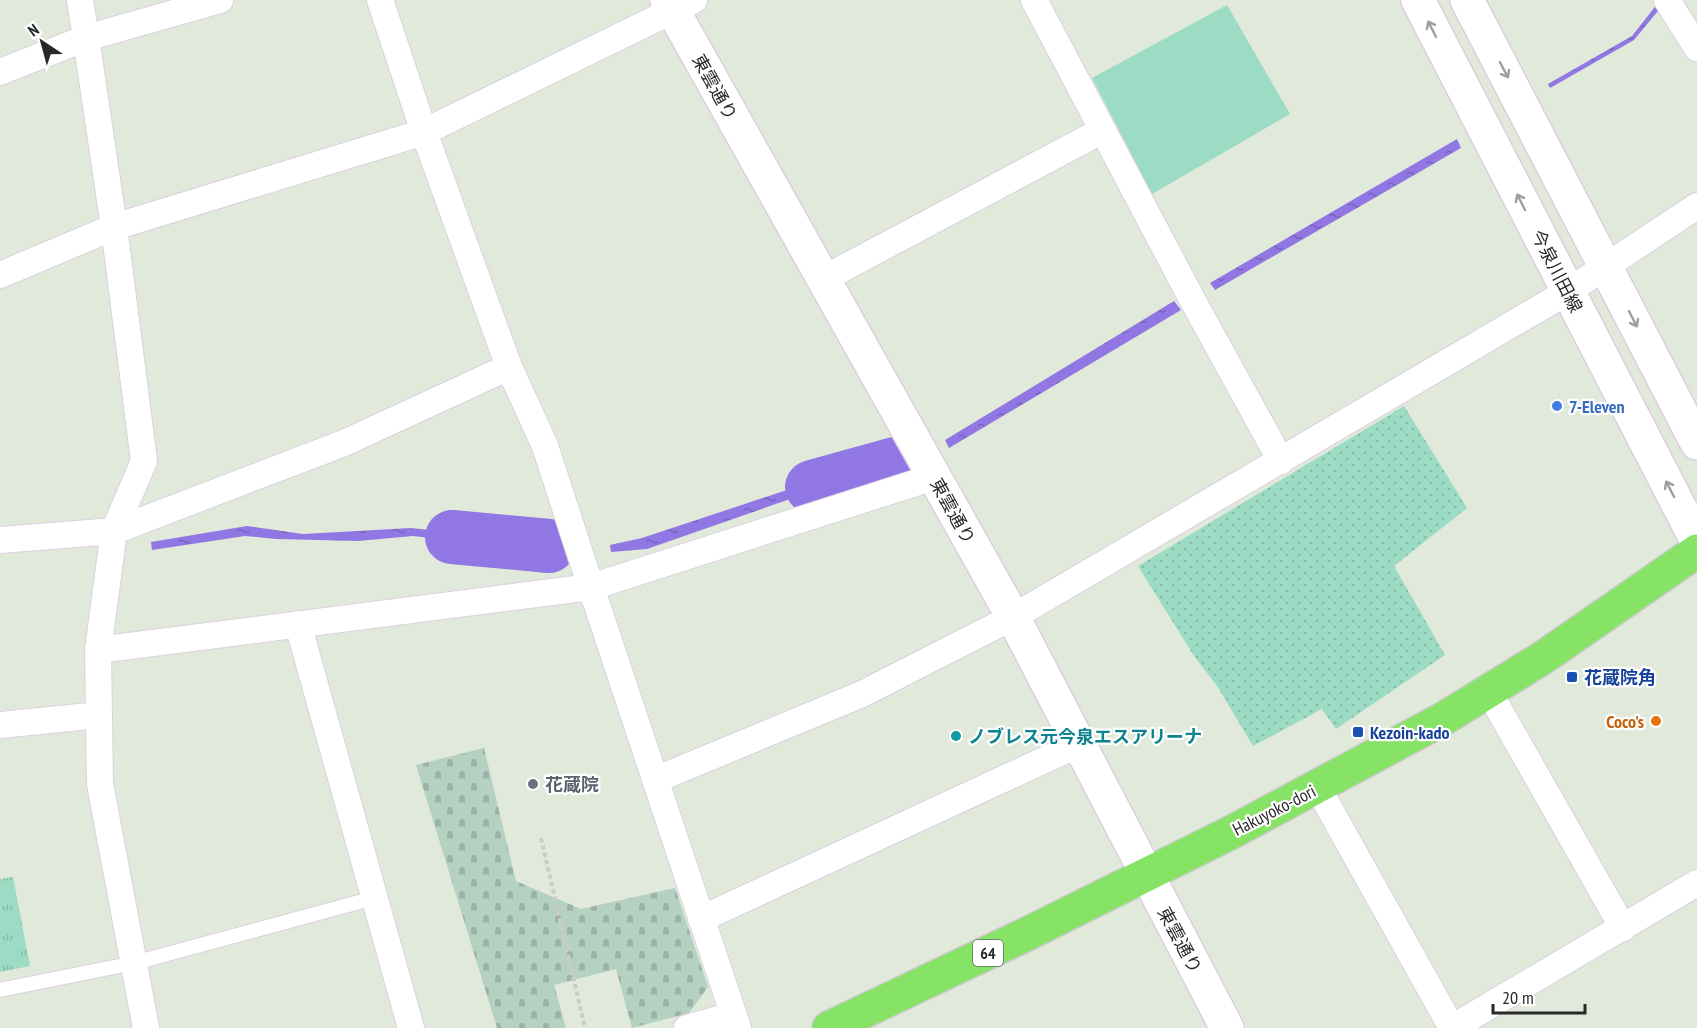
<svg xmlns="http://www.w3.org/2000/svg" width="1697" height="1028" font-family="'PT Sans Narrow','Noto Sans JP',sans-serif">
<defs>
<pattern id="cemetery-stones" width="16" height="16" patternUnits="userSpaceOnUse" patternTransform="scale(1.5)"><rect width="16" height="16" fill="#b4d1c2"/><path d="M2 7V4a2 2 0 0 1 4 0v3zM10 15v-3a2 2 0 0 1 4 0v3z" fill="#9bb3a7"/></pattern>
<pattern id="park-tufts" width="24" height="20" patternUnits="userSpaceOnUse" patternTransform="scale(1.5)"><rect width="24" height="20" fill="#9cdbc4"/><path d="M3 7l-1-3M5 7V3M7 7l1-3M15 17l-1-3M17 17v-4M19 17l1-3" fill="none" stroke="#86bca8"/></pattern>
<pattern id="garden-dots" width="8" height="8" patternUnits="userSpaceOnUse" patternTransform="scale(1.5)"><rect width="8" height="8" fill="#9cdbc4"/><path d="M2 2h.1M6 6h.1" fill="none" stroke="#86bca8" stroke-width="1.8" stroke-linecap="round"/></pattern>
<pattern id="water-ripples" width="26" height="14" patternUnits="userSpaceOnUse" patternTransform="scale(1.5)"><rect width="26" height="14" fill="#9177e3"/><path d="M2 4q2-2 4 0t4 0M15 11q2-2 4 0t4 0" fill="none" stroke="#7662b8"/></pattern>
</defs>
<rect width="100%" height="100%" fill="#e1e9db"/>
<!-- grass -->
<path fill="#9cdbc4" d="M1227,5L1290,114L1152,194L1092,78Z"/>
<!-- cemetery -->
<path fill="url(#cemetery-stones)" d="M484,748L516,881L581,909L675,888L708,987L689,1013L632,1028L616,969L554,985L566,1028H497L416,765Z"/>
<!-- park -->
<path fill="url(#park-tufts)" d="M13,877L30,966L0,972V879Z"/>
<!-- garden -->
<path fill="url(#garden-dots)" d="M1404,406L1467,508L1394,566L1445,655L1336,729L1322,709L1253,746L1217,686L1194,656L1138,566Z"/>
<!-- water -->
<path fill="url(#water-ripples)" d="M1658,3L1662,6L1634,40L1550,88L1548,84L1632,36Z
M1457,139L1461,148L1215,290L1210,283Z
M1174,301L1181,310L949,448L945,440Z
M885,464L883,472L793,498L647,549L611,552L610,545L642,538L787,490Z
M247,526L303,534L411,528L529,541L525,549L413,536L358,541L276,539L245,536L152,550L151,542Z"/>
<g fill="none" stroke-linecap="round" stroke-linejoin="round">
<!-- river -->
<path stroke="#9177e3" stroke-width="54" d="M812,487L895,464
M452,537L549,546"/>
<!-- lane casing -->
<g stroke="#dcd0e0" stroke-width="16">
<path id="lane" d="M0,990L134,963L374,898"/>
</g>
<!-- street casing -->
<g stroke="#dcd0e0" stroke-width="28">
<path id="street" d="M80,0L86,38L220,0
M1034,0L1193,301L1281,461
M1667,0L1697,48
M0,72L86,38L114,227L144,461L114,531L98,650L100,784L146,1028
M0,275L114,227L424,132L694,0
M823,279L1103,130
M0,540L114,531L344,443L509,367
M298,624L411,1028
M98,650L591,587L545,446L509,367L424,132L380,0
M1489,692L1623,928
M0,725L99,715
M655,780L862,694L1013,617L1567,292L1697,206
M1318,788L1452,1028
M701,919L1079,744
M687,1028L733,1015
M738,1028L591,587L934,477
M1452,1028L1697,883"/>
</g>
<!-- secondary casing -->
<g stroke="#dcd0e0" stroke-width="36">
<path id="secondary" d="M667,0L1013,617L1227,1028
M1418,0L1697,541
M1467,0L1697,443"/>
</g>
<!-- primary casing -->
<g stroke="#cbcbcb" stroke-width="36">
<path id="primary" d="M829,1028L1029,933L1232,832L1443,719L1541,659L1697,551"/>
</g>
<!-- path -->
<path stroke="#cbcbcb" stroke-width="4" stroke-dasharray="4.5 3" stroke-linecap="butt" d="M541,838L585,1028"/>
<!-- lane -->
<use href="#lane" stroke="#fff" stroke-width="14"/>
<!-- street -->
<use href="#street" stroke="#fff" stroke-width="26"/>
<!-- secondary -->
<use href="#secondary" stroke="#fff" stroke-width="33"/>
<!-- primary -->
<use href="#primary" stroke="#86e366" stroke-width="33"/>
</g>
<!-- one-way arrows -->
<defs><path id="oneway-shaft" d="M-6 0H5M1.5-3L5.5 0L1.5 3" fill="none" stroke-width="1.6" stroke-linecap="round" stroke-linejoin="round" transform="scale(1.5)"/></defs>
<g stroke="#9e9e9e">
<use href="#oneway-shaft" transform="translate(1432 29) rotate(-117)"/>
<use href="#oneway-shaft" transform="translate(1504 70) rotate(62)"/>
<use href="#oneway-shaft" transform="translate(1521 202) rotate(-117)"/>
<use href="#oneway-shaft" transform="translate(1633 319) rotate(63)"/>
<use href="#oneway-shaft" transform="translate(1670 489) rotate(-117)"/>
</g>
<!-- markers -->
<circle fill="#3f7fe0" stroke="#fff" stroke-width="2" cx="1557" cy="406" r="6"/>
<g fill="#1a4fb4" stroke="#fff" stroke-width="2">
<rect x="1566" y="671" width="12" height="12" rx="3"/>
<rect x="1352" y="726" width="12" height="12" rx="3"/>
</g>
<circle fill="#e8710a" stroke="#fff" stroke-width="2" cx="1656" cy="721" r="6"/>
<circle fill="#0f9aa8" stroke="#fff" stroke-width="2" cx="956" cy="736" r="6"/>
<circle fill="#6b7280" stroke="#fff" stroke-width="2" cx="533" cy="784" r="6"/>
<g text-anchor="middle" dominant-baseline="central" stroke-width="4.5" stroke-linejoin="round" paint-order="stroke">
<!-- shield labels -->
<rect fill="#fff" stroke="#686868" stroke-width="1.5" x="973" y="940" width="30" height="26" rx="4.5"/>
<g font-size="16" font-weight="bold" fill="#282828">
<text x="988" y="953">64</text>
</g>
<!-- street labels -->
<g font-size="18" fill="#282828" stroke="#fff">
<text transform="translate(715 87) rotate(61)">東雲通り</text>
<text transform="translate(1557 271) rotate(63)">今泉川田線</text>
<text transform="translate(953 511) rotate(61)">東雲通り</text>
<text transform="translate(1274 810) rotate(-27)">Hakuyoko-dori</text>
<text transform="translate(1180 940) rotate(62)">東雲通り</text>
</g>
<!-- shop labels -->
<g font-size="18" font-weight="bold" fill="#366cbe" stroke="#fff" text-anchor="start">
<text x="1569" y="406">7-Eleven</text>
</g>
<!-- transit labels -->
<g font-size="18" font-weight="bold" fill="#164399" stroke="#fff" text-anchor="start">
<text x="1584" y="677">花蔵院角</text>
<text x="1370" y="732">Kezoin-kado</text>
</g>
<!-- food labels -->
<g font-size="18" font-weight="bold" fill="#c56008" stroke="#fff" text-anchor="end">
<text x="1644" y="721">Coco's</text>
</g>
<!-- culture labels -->
<g font-size="18" font-weight="bold" fill="#0d838f" stroke="#fff" text-anchor="start">
<text x="968" y="736">ノブレス元今泉エスアリーナ</text>
</g>
<!-- worship labels -->
<g font-size="18" font-weight="bold" fill="#5b616d" stroke="#fff" text-anchor="start">
<text x="545" y="784">花蔵院</text>
</g>
</g>
<!-- north arrow -->
<g transform="translate(42 42) rotate(324)" stroke="#ffffff" stroke-width="4.5" paint-order="stroke">
<path d="M0-4.5L10 22L0 15L-10 22Z" fill="#282828"/>
<text y="-9" font-size="16" font-weight="bold" text-anchor="middle" fill="#282828">N</text>
</g>
<!-- scale -->
<path d="M1493 1004v9h92v-9" fill="none" stroke="#282828" stroke-width="3"/>
<text x="1502" y="1004" font-size="18" fill="#282828" stroke="#ffffff" stroke-width="4.5" paint-order="stroke">20 m</text>
</svg>
